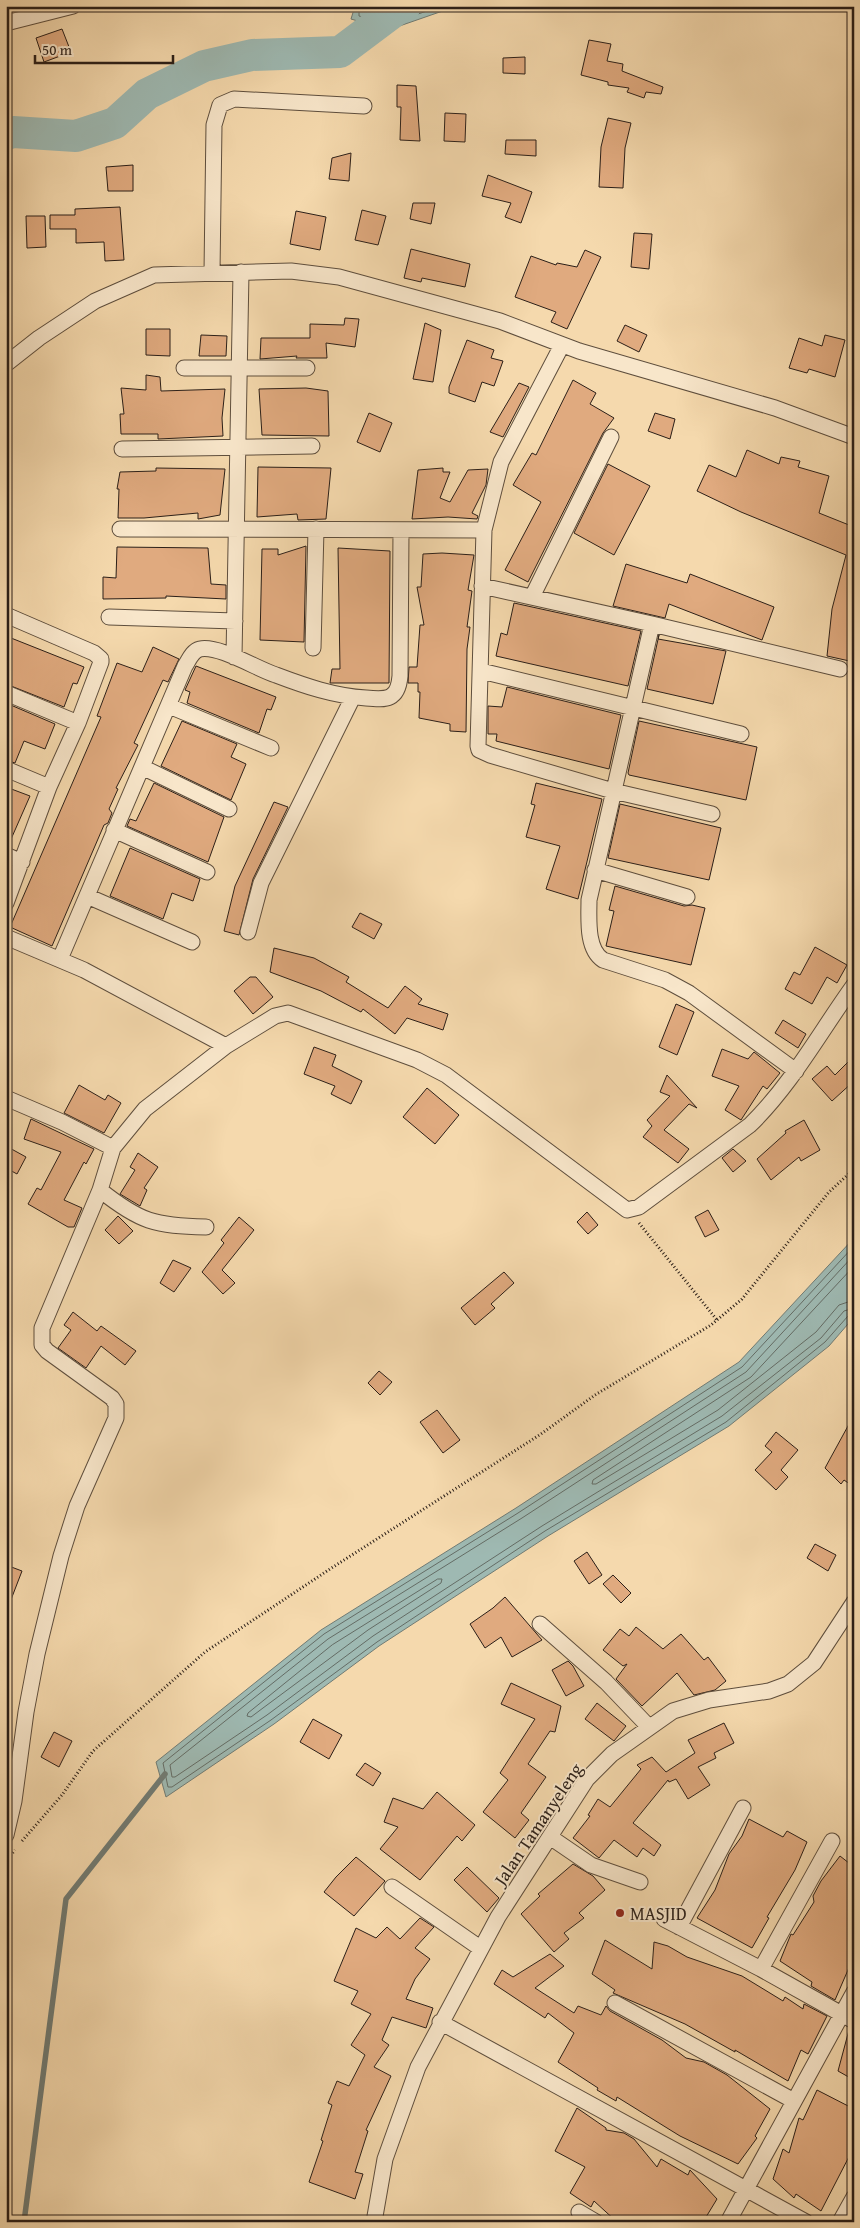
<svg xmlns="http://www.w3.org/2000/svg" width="860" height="2228" font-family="'Gentium Book Plus',serif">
<rect width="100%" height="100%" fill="#f5d9ad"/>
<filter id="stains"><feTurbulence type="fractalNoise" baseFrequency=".004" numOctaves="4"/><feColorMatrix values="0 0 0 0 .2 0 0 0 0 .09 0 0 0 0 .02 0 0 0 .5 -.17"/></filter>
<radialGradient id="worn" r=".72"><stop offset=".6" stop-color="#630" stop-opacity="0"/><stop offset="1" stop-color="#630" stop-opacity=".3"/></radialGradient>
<!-- water -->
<path fill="#9eb9b2" stroke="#707b74" d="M355,6H457L388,30L351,19Z
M854,1238V1317L829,1346L729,1426L548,1536L379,1646L274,1724L166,1797L156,1762L321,1630L516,1508L739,1362Z"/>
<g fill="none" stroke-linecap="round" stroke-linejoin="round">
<!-- shore -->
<path stroke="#646c65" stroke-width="1" d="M359,6V16L388,24L442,6
M365,6L367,12L388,18L422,6
M854,1246L742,1367L518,1513L324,1634L163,1763L168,1787H172L271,1720L377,1642L545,1531L726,1422L825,1342L848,1316L854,1314
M854,1255L746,1372L522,1518L328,1639L170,1765L172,1777H175L267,1715L373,1636L542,1526L722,1416L821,1338L844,1311L854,1308
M854,1266L751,1377L593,1480L592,1484H596L718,1410L816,1332L839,1305L854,1300
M438,1579H442L441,1583L368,1630L263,1708L251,1717L247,1716L248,1713L332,1645Z"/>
<!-- stream -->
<path stroke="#707b74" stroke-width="5.5" d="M24,2222L66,1899L165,1774"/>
<!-- river -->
<path stroke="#9eb9b2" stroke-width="32" d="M6,134L13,132L76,136L115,123L147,94L204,66L252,55L340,52L400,7L405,6"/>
</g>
<!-- building -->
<path fill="#e0aa7f" stroke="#2b1f18" d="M62,29L71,52L44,62L36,38Z
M589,40L611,44L607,61L623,64L622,71L663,87L661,94L646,92L644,98L627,92L629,88L608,85V82L581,75Z
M525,57V74L503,73V58Z
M397,85L416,86L420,141L400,140L401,107H397Z
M445,113L466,114L465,142L444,141Z
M608,118L631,123L625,148L623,188L599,187L601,147Z
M506,140H536V156L505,154Z
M351,153L349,181L329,179L332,158Z
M133,165V191H108L106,167Z
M488,175L532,192L521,223L505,217L511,203L482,196Z
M413,203H435L431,224L410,219Z
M120,207L124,260L105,261L104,242L76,243V229H50V215H75V209Z
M362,210L386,216L378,245L355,240Z
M296,211L326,217L320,250L290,244Z
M26,216H45L46,247L27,248Z
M634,233L652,234L649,269L631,267Z
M411,249L470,264L465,287L422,278L421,282L404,278Z
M585,250L601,257L567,329L551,322L556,312L515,297L531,256L556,265L557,263L577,267Z
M345,318L359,319L355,347L326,343L327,358H296L297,356L260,359L261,338H310V324L344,325Z
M425,323L441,330L433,382L413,379Z
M625,325L647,335L639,352L617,341Z
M146,329H170V356L146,355Z
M201,335L227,336L226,356H199Z
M825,335L845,340L835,377L809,369L807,373L789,368L799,338L822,346Z
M467,340L494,350L491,358L503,361L494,386L482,382L475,402L449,393V387Z
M146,375L160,377L161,391L225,389L222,418L223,436L158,439V434H121L120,414H124L121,388L146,390Z
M573,380L596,393L590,404L614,418L603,433L528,582L505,570L541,502L513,485L532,453L536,455Z
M519,383L529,387L503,437L490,432Z
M306,388L328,391L329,436L262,435L259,389Z
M369,413L392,423L380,452L357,442Z
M655,413L675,419L670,439L648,431Z
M747,450L779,464L781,457L800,461L798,467L829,476L819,513L854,527L850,545H854V662L827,656L832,609L846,555L741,512L697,491L709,465L736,477Z
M608,464L650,486L614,555L574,533Z
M258,467L331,468L326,519L298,520L297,514L257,517Z
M156,468L225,469L220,515L198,519V513L144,518H118L119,489H117L120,472L156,471Z
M443,468V472H450L440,498L450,502L468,470L488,469L486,485L472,513L478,516L477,519L448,517L412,519L418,470Z
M306,546L304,642L260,640L262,549H278V555Z
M117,547L208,548L211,584L226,585V599L166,596V598L103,599V577L116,578Z
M338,548L390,551L389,683H330L332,669H340Z
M442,553L474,555L468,590L472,591L467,627H470L467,649L466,732L450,731V724L419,718L420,692H418V683H408L409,667H417L420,625H424L417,587H421L423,554Z
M626,564L687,583L690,574L774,607L762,640L669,604L665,618L613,606Z
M514,603L641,631L628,686L496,656L501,633L507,635Z
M659,635L658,639L726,651L713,704L647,689Z
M6,636L84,667L77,684L73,683L64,707L6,684Z
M153,647L179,659L168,682L163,680L134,743L138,745L116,788L118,789L109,809L112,813L108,823L104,825L52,946L10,927L101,717L97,716L117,663L142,672Z
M196,666L276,697L271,710L267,709L259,733L187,703L190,692L185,690Z
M507,687L621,715L609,769L496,741L497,734H488V706L502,707Z
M6,703L55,724L45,749L24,741L15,763L6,760Z
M182,721L237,744L231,757L246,764L231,800L161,766Z
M639,721L757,747L746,800L629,775L628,773Z
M154,783L224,817L208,862L127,826L130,819L136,821Z
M536,783L602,799L578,899L546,889L560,846L526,837L535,805L531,804Z
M6,787L30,796L8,846H6Z
M274,802L288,807L253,879L239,935L224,931L235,886Z
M620,804L721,828L709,880L608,858Z
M130,848L200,879L193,901L172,893L163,919L110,896Z
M615,886L684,906L692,905L705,908L691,965L606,946L614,911L609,910Z
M360,913L382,924L374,939L352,927Z
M815,947L847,965L837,983L827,977L812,1004L785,989L794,972L800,975Z
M274,948L314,958L349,977L346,982L388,1008L405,986L422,999L418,1004L448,1014L443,1030L407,1018L395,1034L363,1009L361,1012L321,991L270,972Z
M250,977H256L273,997L253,1014L234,991Z
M676,1004L694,1012L677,1055L659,1047Z
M783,1020L806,1034L798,1048L775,1033Z
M314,1047L336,1055L332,1066L362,1081L351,1104L331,1094L335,1086L304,1074Z
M722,1049L748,1059L754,1052L780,1073L767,1089L763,1086L741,1120L725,1110L739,1086L712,1076Z
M854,1056V1081L832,1101L812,1079L827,1066L835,1075Z
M667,1075L697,1108L689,1104L664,1130L689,1149L678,1163L643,1137L652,1126L647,1120L670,1096L660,1092Z
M79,1085L105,1100L108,1095L121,1103L104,1133L64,1113Z
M427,1088L459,1115L435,1144L403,1117Z
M31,1119L94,1149L86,1164L84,1162L64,1200L82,1208L74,1227H68L28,1204L37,1188L41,1190L61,1152L24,1139Z
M804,1120L820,1150L801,1161L799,1157L771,1180L757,1159L786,1133L785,1131Z
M6,1146L26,1157L17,1174L6,1168Z
M733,1149L746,1161L733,1172L722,1158Z
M138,1153L158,1167L144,1188L147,1190L140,1206L120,1194L135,1170L130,1167Z
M708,1210L719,1230L705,1237L695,1217Z
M587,1212L598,1225L588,1234L577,1222Z
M118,1216L133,1231L119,1244L105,1230Z
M239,1217L254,1230L222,1270L235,1283L223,1294L202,1272L224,1243L221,1240Z
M173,1260L191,1268L174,1292L160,1283Z
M504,1272L514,1283L491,1304L495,1308L475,1325L461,1308Z
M73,1312L97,1331L101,1326L136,1351L125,1365L101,1346L86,1368L58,1348L71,1330L64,1325Z
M379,1371L392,1382L380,1395L368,1383Z
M437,1410L460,1440L443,1453L420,1422Z
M854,1415V1487L844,1480L841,1484L825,1468Z
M776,1432L798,1450L781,1470L788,1477L776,1490L755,1470L772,1452L765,1446Z
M815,1544L836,1555L828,1571L807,1558Z
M587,1552L602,1575L589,1584L574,1561Z
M6,1565L22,1571L7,1610H6Z
M613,1575L631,1593L621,1603L603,1584Z
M505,1597L542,1640L512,1657L501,1637L485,1648L470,1624L493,1608Z
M636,1627L663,1649L681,1634L704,1660L708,1657L726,1681L715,1690L694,1695L677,1673L642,1706L616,1679L627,1664L623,1666L603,1650L620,1629L629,1636Z
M568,1661L573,1666L584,1686L566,1696L552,1670Z
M511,1683L561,1706L555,1732L550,1731L528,1764L546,1777L521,1813L529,1820L515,1838L483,1812L508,1780L500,1773L535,1719L501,1704Z
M597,1703L626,1726L614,1741L585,1719Z
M313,1719L342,1735L329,1759L300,1742Z
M724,1723L734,1743L714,1753L716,1758L698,1767L710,1785L688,1799L676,1779L669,1782L668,1780L633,1823L661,1845L654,1856L643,1848L637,1857L614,1840L599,1858L573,1838L590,1816L588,1815L598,1799L610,1807L641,1769L637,1765L652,1757L666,1772L695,1753L688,1740Z
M54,1732L72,1741L59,1767L41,1757Z
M365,1763L381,1773L373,1786L356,1775Z
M437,1792L475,1825L462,1841L457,1836L420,1880L380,1849L398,1827L384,1822L393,1798L423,1809Z
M749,1819L783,1837L787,1831L807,1842L795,1870L767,1917L769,1918L752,1948L697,1918L715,1890L729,1854L742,1836Z
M840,1856L854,1867V1956L835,2000L811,1986L812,1982L780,1961L791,1934L793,1935L814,1902L813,1896L821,1881Z
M356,1857L385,1881L354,1916L324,1892L336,1877Z
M573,1864L593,1876L605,1890L579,1913L584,1918L564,1933L569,1939L554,1952L521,1914L540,1896L538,1894Z
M467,1867L499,1898L487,1912L454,1880Z
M420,1918L434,1927L415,1948L430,1959L415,1979L406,1999L433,2008L426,2028L392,2017L382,2040L389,2045L374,2067L391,2076L366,2130L368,2131L355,2172L363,2174L355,2199L309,2182L323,2141L321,2140L332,2105L328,2103L337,2081L349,2086L365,2055L351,2045L371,2014L351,2004L358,1991L334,1981L356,1928L376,1938L387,1927L400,1939Z
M605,1940L652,1969L654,1942L668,1946L687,1957L742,1976L783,2001L785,1997L803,2009L804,2004L827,2016L808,2054L801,2050L788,2081L735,2050V2052L685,2024L613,1993L615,1990L592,1974Z
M550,1954L564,1966L535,1988L574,2013L578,2006L601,2015L606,2006L610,2011L662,2040L686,2058L704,2062L727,2075L770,2109L755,2136L757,2138L738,2164L680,2136L617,2097L616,2101L597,2090L598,2088L558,2062L574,2033L548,2013L545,2018L494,1984L502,1970L513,1977Z
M849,2030H854V2080L838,2071Z
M817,2090L854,2109V2147L821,2211L796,2194L794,2198L773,2179L783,2149L789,2153L799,2118L803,2120Z
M577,2108L606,2128V2130L624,2133L634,2139L657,2167L661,2159L688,2175L690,2170L717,2199L703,2222H617L594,2201L591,2207L570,2193L585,2167L555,2151Z"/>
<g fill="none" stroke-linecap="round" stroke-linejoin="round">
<!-- minor casing -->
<g stroke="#5e4e3d" stroke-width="17">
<path id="minor" d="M6,23L73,6
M212,272L214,125L220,105L234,99L364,106
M562,345L501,462L484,530L478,746L479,750L490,755L613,791L712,814
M6,364L39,338L95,301L154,275L291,271L339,277L500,321L579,351L775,408L854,437
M184,368H307
M122,449L312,446
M120,529L484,530
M482,586L652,624L589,900C589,918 586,949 603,960L665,980L689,993L796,1071
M532,597L611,437
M6,615L94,653L101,659V662L78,723L49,787L6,903
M109,617L235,621
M652,624L840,669
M313,648L316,529
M234,657L241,272
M481,671L741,734
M6,693L78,723
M169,706L271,748
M142,767L229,809
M6,769L49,787
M114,830L207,872
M6,855L22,862
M595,870L687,897
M87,896L192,942
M248,932L261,883L353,697
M6,937L84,970L226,1046L275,1016L288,1013L417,1060L446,1075L627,1210L639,1207L750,1125C792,1084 820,1032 854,985
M60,959L185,666C189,660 192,651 200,649C219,645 257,669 276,675C305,686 334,696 366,698C387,700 398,700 400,676L401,530
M6,1098L62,1122L113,1148
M100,1190L113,1148L145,1109L226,1046
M540,1624L606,1682L649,1727
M6,1835L14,1801L26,1712L37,1654L61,1556L77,1506L116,1418V1404L112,1398L47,1351L42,1345V1328L100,1190C140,1222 155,1226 206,1227
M550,1837L591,1865L640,1882
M392,1887L480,1948
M664,1919L761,1969L854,2021
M679,1927L743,1808
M761,1969L832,1841
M615,2003L794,2101
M440,2022L806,2222
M579,2212L596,2222
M374,2222L385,2159L418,2067L498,1917L587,1779L612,1754L673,1711L709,1700L769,1691L788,1684L814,1663L854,1602
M728,2222L854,1992
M840,2222L854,2197"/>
</g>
<!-- path -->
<path stroke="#2b1f18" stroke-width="3" stroke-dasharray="1 2.5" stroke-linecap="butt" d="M639,1223L717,1320
M22,1841L62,1795L93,1751L205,1652L330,1569L541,1434L595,1395L711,1325L742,1299L829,1192L854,1169
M6,1861L15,1850"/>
<!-- minor -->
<use href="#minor" stroke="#f8e6ca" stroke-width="15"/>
</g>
<!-- markers -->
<circle fill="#8f2418" stroke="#f8e6ca" stroke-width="2" cx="620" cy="1913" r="5"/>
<g text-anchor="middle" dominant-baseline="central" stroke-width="4" stroke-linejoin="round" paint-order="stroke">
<!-- street labels -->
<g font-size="18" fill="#2b1f18" stroke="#f8e6ca">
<text transform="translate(538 1824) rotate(-56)">Jalan Tamanyeleng</text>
</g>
<!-- poi labels -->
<g font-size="18" fill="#2b1f18" stroke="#f8e6ca" text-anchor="start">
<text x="630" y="1913">MASJID</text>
</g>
</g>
<!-- margin -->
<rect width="860" height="2228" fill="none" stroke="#f5d9ad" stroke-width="25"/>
<rect x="8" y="8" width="845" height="2213" fill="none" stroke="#2b1f18" stroke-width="2.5"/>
<rect x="12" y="12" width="835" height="2203" fill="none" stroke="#2b1f18"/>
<!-- scale -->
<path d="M35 55v8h138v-8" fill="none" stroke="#2b1f18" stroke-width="2.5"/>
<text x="42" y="55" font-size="15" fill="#2b1f18" stroke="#f8e6ca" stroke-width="4" paint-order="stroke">50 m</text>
<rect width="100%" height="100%" filter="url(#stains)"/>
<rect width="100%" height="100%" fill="url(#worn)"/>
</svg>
